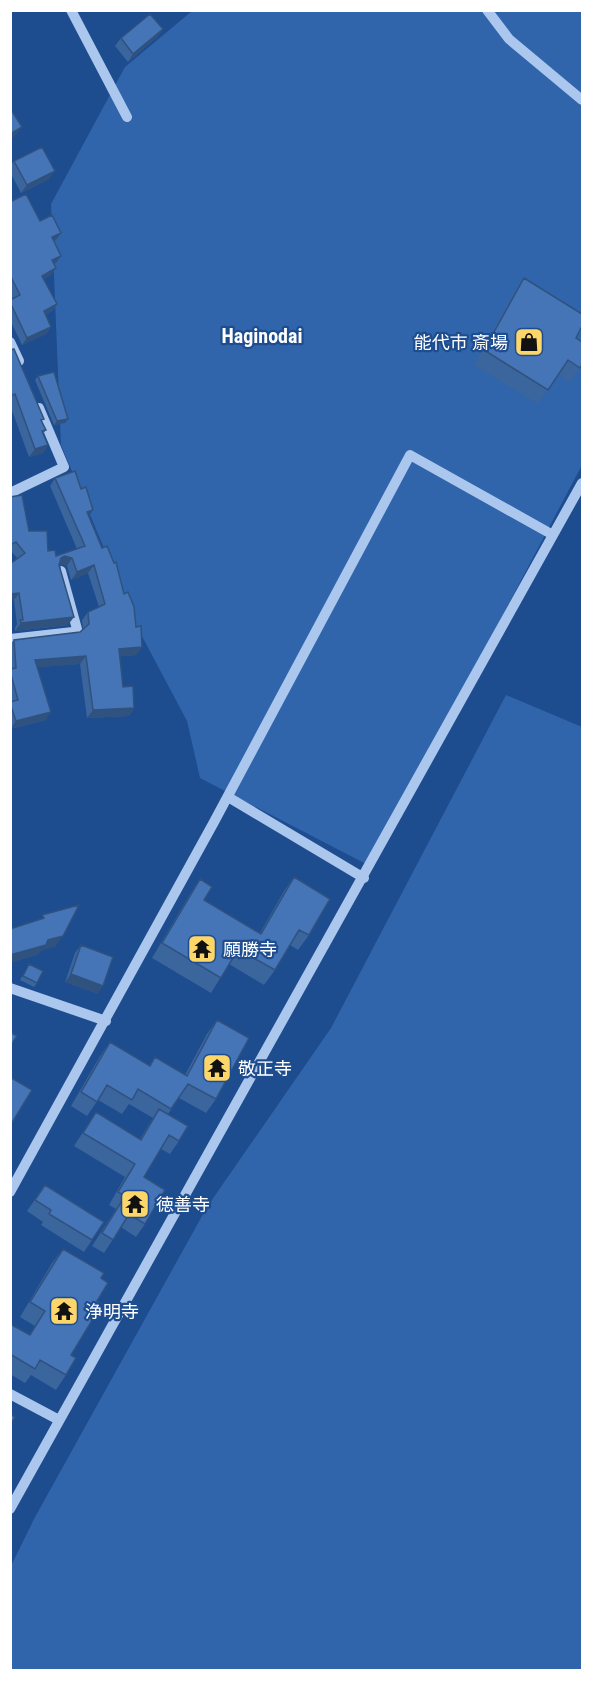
<svg xmlns="http://www.w3.org/2000/svg" width="593" height="1681" font-family="'Roboto Condensed','Noto Sans JP',sans-serif">
<rect width="100%" height="100%" fill="#1d4c8f"/>
<!-- green -->
<path fill="#3065ac" d="M192,11H582V465L370,866L200,778L187,721L136,625L61,445L51,204L125,67Z
M506,695L582,727V1670H11V1566L34,1519L207,1207L331,1028Z"/>
<g fill="none" stroke-linecap="round" stroke-linejoin="round">
<!-- minor -->
<path stroke="#abc7ed" stroke-width="10" d="M71,10L127,117
M487,10L509,39L582,100
M10,342L19,361
M10,493L64,467L39,408
M10,639L73,632L77,629L61,571
M228,797L364,878
M10,988L106,1021
M10,1192L214,822L410,455L553,535
M10,1394L59,1420
M10,1509L582,483"/>
</g>
<!-- wall -->
<path fill="#3b659d" d="M163,29L157,37L128,62L115,46L121,38Z
M14,161L49,179L21,193L10,172V166Z
M10,202L40,221L61,233L56,240L54,241L56,263L54,264L56,268L51,275L44,279L57,304L52,311L46,315L51,327L46,334L22,345L10,320V300L13,299L10,293Z
M524,278L576,338L582,364L570,382L558,374L538,404L474,365L514,293Z
M10,350L46,430L43,434L48,445L43,453L29,457L10,405Z
M38,376L65,423L54,425L35,380Z
M55,478L89,517L137,655L120,656L123,687L134,708L129,716L87,718L80,664L37,667L46,720L10,729V644L14,640L80,632L83,629L82,620L88,612L99,607L88,573L71,580L67,566L60,564L68,625L15,631V628L17,624L14,600L10,601V564L18,559L10,550V497L29,531L48,551L56,556L77,549L50,486Z
M294,877L309,935L298,950L290,945L275,970L264,985L229,964L211,993L152,958L190,894L200,879L204,900L260,933L284,891Z
M81,945L98,994L65,982L75,953Z
M29,964L37,983L34,987L20,980Z
M217,1020L216,1099L206,1113L179,1098L168,1114L179,1141L170,1154L161,1149L144,1177L145,1224L136,1237L121,1227L104,1253L92,1246L116,1209L109,1205L125,1177L74,1146L96,1112L140,1139L153,1118L129,1104L122,1114L98,1100L87,1116L71,1106L100,1056L110,1042L149,1066L155,1057L185,1075L207,1034Z
M45,1185L92,1240L84,1252L41,1225L43,1222L27,1211Z
M63,1249L101,1278L97,1301L71,1355L66,1375L56,1390L31,1375L25,1383L10,1374V1324L29,1335L35,1326L20,1317L52,1263Z"/>
<!-- shaded-wall -->
<path fill="#30527f" d="M163,29L157,37L128,62L133,54Z
M22,127L15,136L10,139V134Z
M55,171L49,179L21,193L27,185Z
M61,233L56,240L47,245L52,237Z
M61,256L56,263L47,267L52,260Z
M56,268L51,275L37,283L42,276Z
M57,304L52,311L39,319L44,311Z
M51,327L46,334L22,345L27,338Z
M68,419L65,423L54,425L57,421Z
M48,445L43,453L29,457L35,449Z
M93,510L88,518L87,512Z
M65,556L72,558L67,566L60,564L61,558Z
M94,565L88,573L71,580L77,572Z
M19,593L14,600L10,601V594Z
M74,617L68,625L15,631L21,623Z
M142,647L137,655L113,657L119,649Z
M86,656L80,664L30,668L35,660Z
M134,708L129,716L87,718L93,710Z
M51,712L46,720L10,729L16,721Z
M63,936L55,947L41,951L38,955L10,963V955L48,940Z
M71,974L103,986L98,994L65,982Z"/>
<!-- building -->
<path fill="#4575b6" stroke="#30527f" stroke-width="1.5" d="M150,14L163,29L133,54L121,38Z
M10,108L22,127L10,134Z
M42,147L55,171L27,185L14,161Z
M26,194L40,221L52,215L61,233L52,237L61,256L52,260L56,268L42,276L57,304L44,311L51,327L27,338L10,302V300L20,295L10,275V202Z
M524,278L582,314V326L576,338L582,342V364L580,368L568,360L548,390L484,350Z
M14,349L44,419L41,420L46,430L42,431L48,445L35,449L15,394L10,396V350Z
M54,372L68,419L57,421L38,376Z
M75,471L81,489L86,487L93,510L87,512L102,548L107,546L114,563L116,562L124,594L128,592L134,607L136,627L141,626L142,647L119,649L123,687L133,686L134,708L93,710L86,656L35,660L51,712L16,721L10,703V702L18,700L10,671V669L16,668L14,640L80,632L89,624L88,612L105,604L94,565L77,572L72,558L65,556L61,558L59,565L74,617L21,623L20,620H23L19,593L10,594V564L25,553L16,542L10,545V497L22,495L29,531H47L48,551L55,550L56,556L85,546L55,478Z
M294,877L330,899L309,935L299,930L275,970L238,949L221,978L162,943L200,879L212,887L204,900L261,934Z
M79,905L63,936L48,940L46,945L10,955V929L44,918L42,915Z
M81,945L113,957L103,986L71,974Z
M29,964L43,971L37,983L23,976Z
M217,1020L249,1038L216,1099L188,1084L171,1109L138,1089L132,1100L107,1085L97,1102L81,1092L110,1042L150,1066L155,1057L187,1076Z
M10,1032L17,1036L10,1046Z
M10,1077L32,1090L10,1126Z
M159,1109L188,1126L179,1141L169,1135L144,1177L165,1190L145,1224L129,1214L113,1240L102,1233L125,1196L118,1192L135,1164L83,1133L96,1112L141,1140Z
M45,1185L104,1222L92,1240L49,1214L51,1210L35,1200Z
M63,1249L104,1273L101,1278L108,1283L97,1301L102,1304L71,1355L76,1358L66,1375L40,1360L35,1369L10,1354V1324L30,1335L45,1311L30,1302Z
M10,1414L15,1417L10,1425Z"/>
<!-- icons -->
<defs>
<g id="shop-square" transform="scale(1.5)"><rect x="-9" y="-9" width="18" height="18" rx="4" fill="#fdd66a" stroke="#1d4c8f"/><path d="M-5-2.5h2.3a2.7 3.5 0 0 1 5.4 0H5L5.5 6h-11ZM-1.5-2.5h3a1.5 2.3 0 0 0-3 0Z" fill="#111"/></g>
<g id="temple-square" transform="scale(1.5)"><rect x="-9" y="-9" width="18" height="18" rx="4" fill="#fdd66a" stroke="#1d4c8f"/><path d="M0-6L5-2H3V0L6.5 2.5H4V6H1.5V3h-3V6H-4V2.5H-6.5L-3 0V-2H-5Z" fill="#111"/></g>
</defs>
<g fill-rule="evenodd">
<use href="#shop-square" x="529" y="342"/>
<use href="#temple-square" x="202" y="949"/>
<use href="#temple-square" x="217" y="1068"/>
<use href="#temple-square" x="135" y="1204"/>
<use href="#temple-square" x="64" y="1311"/>
</g>
<g text-anchor="middle" dominant-baseline="central" stroke-width="4.5" stroke-linejoin="round" paint-order="stroke">
<!-- poi labels -->
<g font-size="18" fill="#fff" stroke="#1d4c8f" text-anchor="start">
<text x="508" y="342" text-anchor="end">能代市 斎場</text>
<text x="223" y="949">願勝寺</text>
<text x="238" y="1068">敬正寺</text>
<text x="156" y="1204">徳善寺</text>
<text x="85" y="1311">浄明寺</text>
</g>
<!-- neighbourhood labels -->
<g font-size="20" font-weight="bold" fill="#fff" stroke="#1d4c8f">
<text x="262" y="336">Haginodai</text>
</g>
</g>
<!-- border -->
<rect width="593" height="1681" fill="none" stroke="#ffffff" stroke-width="24"/>
</svg>
